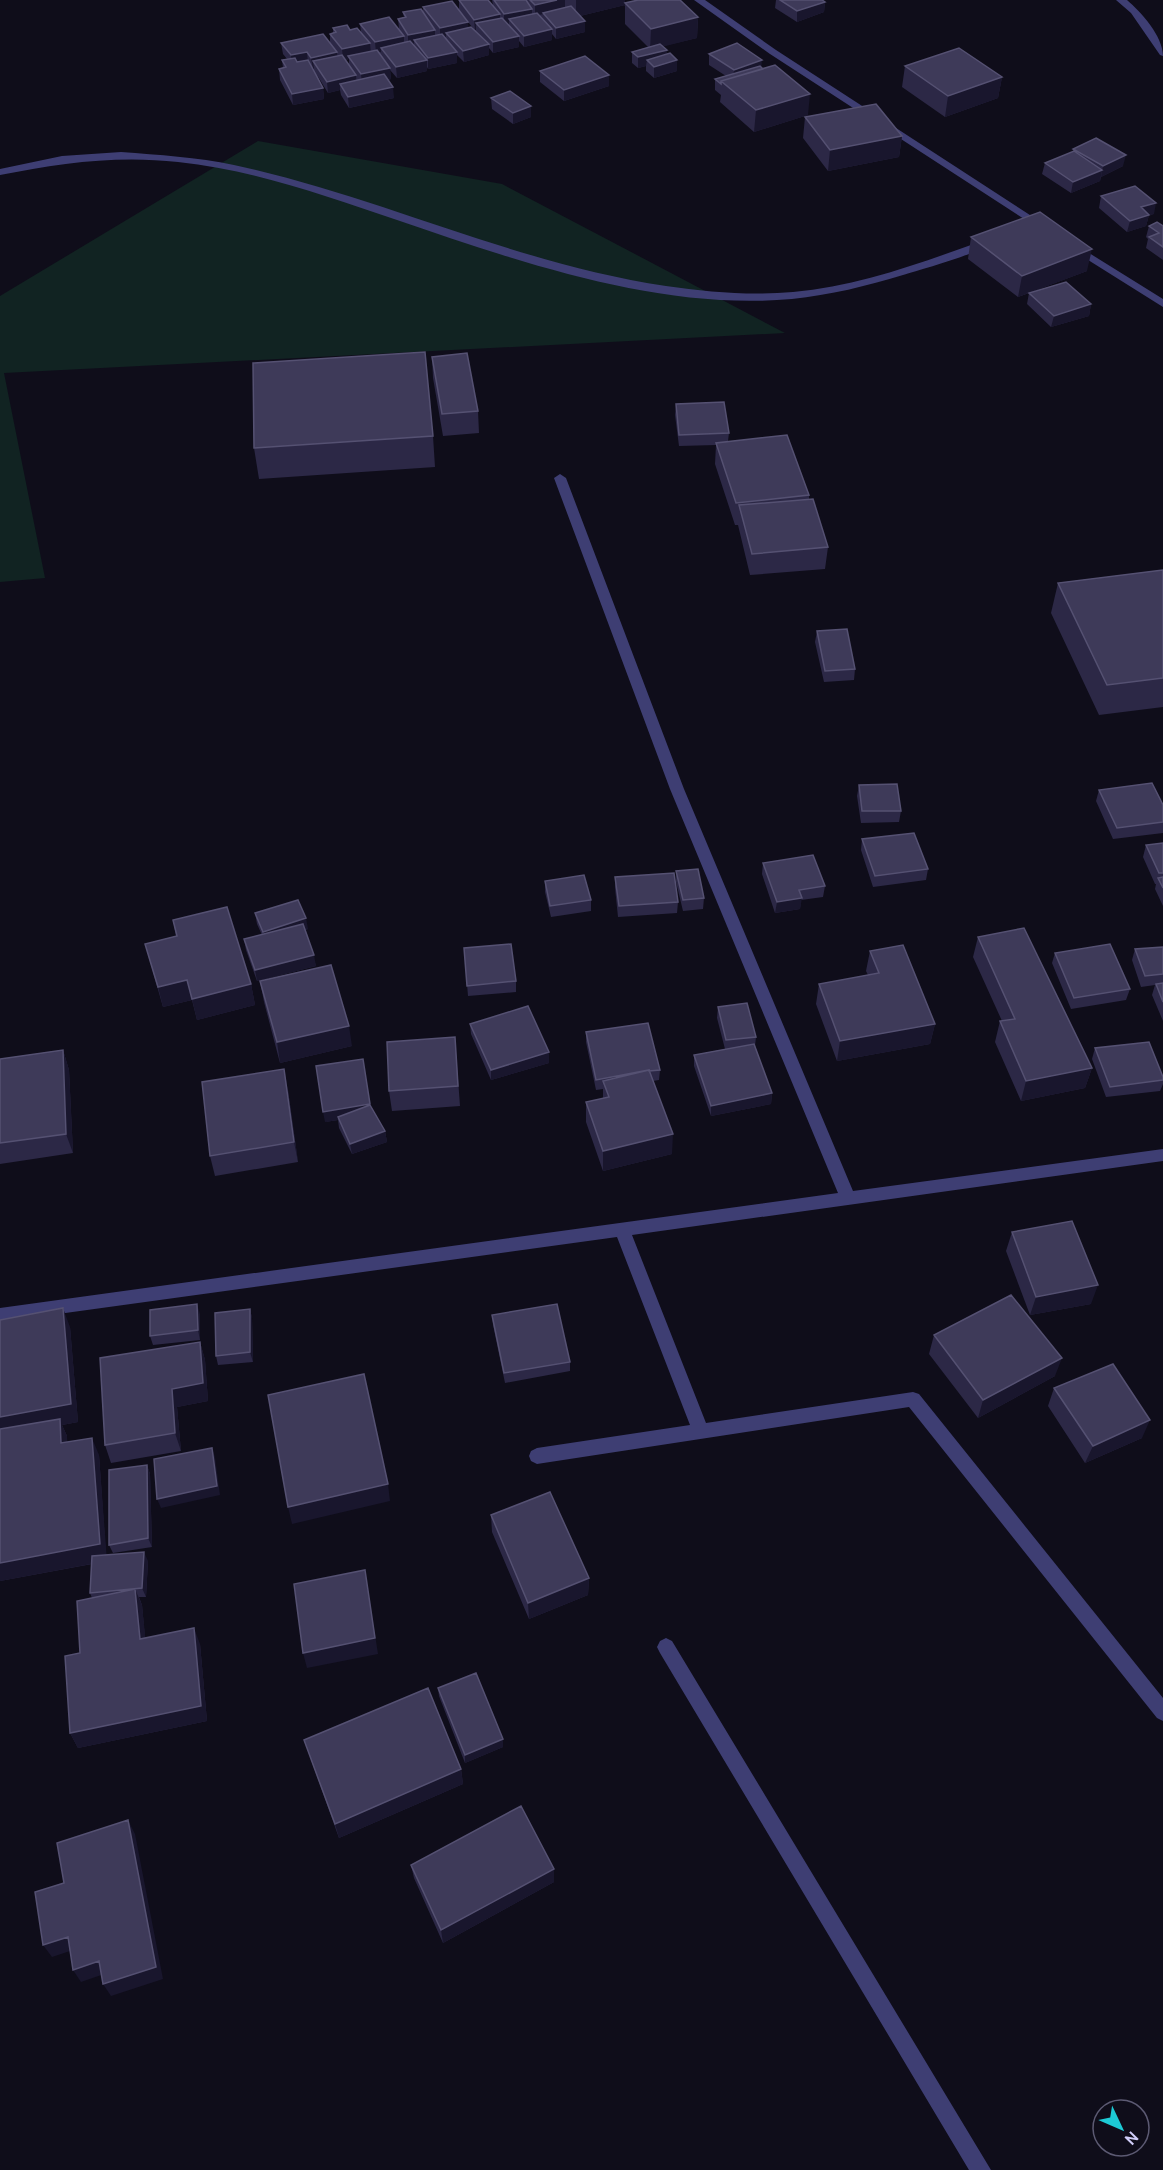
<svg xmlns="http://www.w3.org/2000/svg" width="1163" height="2170" font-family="Cabin,sans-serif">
<rect width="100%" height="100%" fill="#0f0d1a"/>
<!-- green -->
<path fill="#112322" d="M258,141L502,184L785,333L4,373L45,578L0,582V296Z"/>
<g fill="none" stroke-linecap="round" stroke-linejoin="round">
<!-- minor -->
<path fill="#3e3e73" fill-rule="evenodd" d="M694,0H705L776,50L1050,228L1041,230L770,54Z
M1116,0H1127C1141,12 1163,36 1163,56L1160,55L1131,13Z
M121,152C159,155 197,157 234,165C381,197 517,264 666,286C708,292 751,296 793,292C860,286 923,262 985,240L994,242C980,253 923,269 903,275C867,286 830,295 792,299C660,311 520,262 397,220C325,196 254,170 178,162C118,155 59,163 0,175V169L62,156Z
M1073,243L1163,299V307L1069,248L1068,246Z
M560,474L566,478L684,789L853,1191L1163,1149V1161L632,1235L706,1423L913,1392L919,1394L1163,1698V1721L1157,1718L909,1407L537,1464L531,1461L529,1456L531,1451L537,1448L690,1425L617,1237L0,1322V1308L838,1193L670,789L554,478Z
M666,1638L672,1641L991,2170H969L660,1653L657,1647L660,1641Z"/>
</g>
<!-- wall -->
<path fill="#2c2846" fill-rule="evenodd" d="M459,0L493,5L492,0H625V5L580,16L585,21V32L556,39L552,34V40L524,47L519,41V47L493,53L489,48V55L464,62L457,55V63L428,69L427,67V71L397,78L390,70L391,79L388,80L394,98L349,108L341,95L340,90L328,93L317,75L323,88L324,99L293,105L280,80L279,69L283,68L282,60L287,59L283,54L281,43L330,44V34L333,33V28L350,30L361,32L360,24L399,29L398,19L404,18L403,12H423V7L459,11ZM468,22L473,28L468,27ZM349,59V66L345,60Z
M776,0H822L825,2L824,12L797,22L775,8Z
M625,3L698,17L697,38L663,46L667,50L666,54L677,71L654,78L646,71V66L638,68L632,63V52L648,47L625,24Z
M709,54L761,67L808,115L754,132L720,102L721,95L715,90V79L726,76L709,65Z
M905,66L1002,77L998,98L945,117L902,87Z
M540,71L609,86L564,101L540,82Z
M491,98L531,117L513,124L492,109Z
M805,117L902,136L899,157L828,171L803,138Z
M1073,149L1123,166L1101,177L1100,181L1071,193L1042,174L1045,163L1073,152Z
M1101,196L1154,214L1149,215L1146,226L1127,232L1099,208Z
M1149,226H1163V260L1146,248L1148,239L1146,237Z
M971,237L1087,271L1031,292L1091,304L1089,316L1051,327L1027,304L1029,293L1018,297L968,259Z
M432,357L478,411L479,433L443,436L433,378Z
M676,404L729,433L728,441L809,495V499L828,547L825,569L750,575L738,525H735L715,464L716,445L679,446L675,415Z
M433,436L435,467L259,479L254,448Z
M1163,570V707L1099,715L1051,613L1058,583Z
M817,631L855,669L854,680L824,682L815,642Z
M859,785L901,811L899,822L861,823L857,796Z
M1099,790L1163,822V833L1113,839L1096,801Z
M862,839L928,869L926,880L873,887L861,850Z
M1163,843V906L1155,889L1156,884H1155L1143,857L1146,845Z
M763,863L825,886L823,897L801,900L800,909L775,913L762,874Z
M676,871L704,898L703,909L683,911L676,882Z
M615,877L678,902L677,913L618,917L615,888Z
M545,881L591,900V911L551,917L545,892Z
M255,913L308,929L305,930L316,966L257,981L246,950L244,939L262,935L257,924Z
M173,920L251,984L255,1005L197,1020L192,1000L163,1007L145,944L176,936Z
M978,937L1092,1068L1085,1088L1021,1101L995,1042L1000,1021H1002L973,957Z
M1163,947V1021L1152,995L1155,985L1141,987L1132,960L1135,949Z
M464,948L516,981V992L468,996Z
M870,951L935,1024L930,1044L837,1061L816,1004L819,984L868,975L866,971Z
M1055,953L1130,989L1126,1000L1071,1009L1052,963Z
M260,981L352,1046L280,1063L264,1002Z
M718,1007L756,1037L755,1046L772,1093L771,1104L711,1116L694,1066V1055L725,1049L717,1018Z
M470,1024L549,1052V1063L491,1080L471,1034Z
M586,1032L660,1070L659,1080L653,1081L672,1154L603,1171L586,1122V1102L603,1099V1089L596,1090L586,1042Z
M455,1037L460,1106L392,1111L389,1091Z
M1095,1048L1163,1077V1084L1160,1091L1106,1097L1092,1059Z
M63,1050L69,1070L73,1153L0,1164V1059Z
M288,1090L298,1162L215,1176L210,1156Z
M370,1105L385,1131L387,1142L352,1154L339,1128L338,1120L325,1122Z
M1012,1232L1091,1304L1030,1315L1006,1251Z
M250,1309L252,1318L253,1362L218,1365L216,1356Z
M200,1314V1340L153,1345L150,1336Z
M492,1315L570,1362V1371L505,1383L493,1325Z
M0,1320L70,1327L78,1422L62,1425L67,1436V1442L99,1455L106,1555L148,1561L146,1597H139L142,1605L145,1638L200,1644L207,1721L78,1748L70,1733L80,1653L92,1598L90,1593L92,1564L0,1581Z
M934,1335L1055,1376L978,1418L929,1354Z
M200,1342L205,1360L208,1401L177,1407L181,1451L111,1463L105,1445Z
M1054,1388L1142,1438L1085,1463L1048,1406Z
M147,1465L150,1474L152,1547L113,1553L109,1545Z
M491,1515L589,1578L588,1595L529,1619L492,1532Z
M438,1688L503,1739V1747L465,1763L439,1696Z
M304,1740L461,1769L463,1784L339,1838Z
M411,1865L554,1869V1882L443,1943L414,1878Z"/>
<!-- shaded-wall -->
<path fill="#19162d" d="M557,0H565V9L543,13V14L535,16V5Z
M576,0H625V5L576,17Z
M825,2L824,12L797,22V11Z
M532,9V20L509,19V24L504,25V14Z
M500,14V25L476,23V30H475L474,20Z
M698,17L697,38L650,50L651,29Z
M585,21V32L556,39V28Z
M468,22L469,33H446V37L440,39V28Z
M552,29V40L524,47V36Z
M435,30V41L414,40V45L408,46V35Z
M404,36V46L381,48V52L376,53L375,42Z
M519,36V47L493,53V42Z
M370,43L371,54L348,56L349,59L343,60L342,49Z
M489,44V55L464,62L463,51Z
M667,50L666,61L647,60L646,66L638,68V57Z
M307,52L308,63L292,66L291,55Z
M337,52L338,63L313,61L314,69H313L311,58Z
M457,52V63L428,69V58Z
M427,60V71L397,78L396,67Z
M677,60V71L654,78V67Z
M762,60L761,71L733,81L734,70Z
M390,68L391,79L362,85L361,74Z
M356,75L357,87L340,84V90L328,93L327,82Z
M609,75V86L564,101V90Z
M1002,77L998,98L945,117L948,96Z
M393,87L394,98L349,108L348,97Z
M323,88L324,99L293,105L292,94Z
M810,94L808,115L754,132L756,110Z
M531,106V117L513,124V113Z
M902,136L899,157L828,171L830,150Z
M1126,155L1123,166L1101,177L1103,166Z
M1102,170L1100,181L1071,193L1073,182Z
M1156,203L1154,214L1149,215L1146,226L1127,232L1130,221L1141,207Z
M1092,249L1087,271L1018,297L1022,276Z
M1091,304L1089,316L1051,327L1054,316Z
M802,898L800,909L775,913L777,902Z
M306,918L308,929L265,942L263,932Z
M314,955L316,966L257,981L255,970Z
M187,980L192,1000L163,1007L158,987Z
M251,984L255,1005L197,1020L192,999Z
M935,1024L930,1044L837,1061L840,1041Z
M349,1026L352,1046L280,1063L277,1042Z
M63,1050L69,1070L73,1153L66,1134Z
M549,1052V1063L491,1080V1070Z
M1092,1068L1085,1088L1021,1101L1026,1081Z
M284,1069L288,1090L298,1162L294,1142Z
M772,1093L771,1104L711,1116V1106Z
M370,1104L371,1115L338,1117V1120L325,1122L323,1112Z
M385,1131L387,1142L352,1154L350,1144Z
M673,1134L672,1154L603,1171V1151Z
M1098,1285L1091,1304L1030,1315L1036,1297Z
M197,1304L200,1314V1340L198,1330Z
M63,1308L70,1327L78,1422L62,1425L67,1436L68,1461L0,1436V1417Z
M250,1309L252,1318L253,1362L250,1352Z
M200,1342L205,1360L208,1401L177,1407L181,1451L175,1433L172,1389Z
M1062,1358L1055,1376L978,1418L983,1400Z
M1150,1420L1142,1438L1085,1463L1093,1446Z
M92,1438L99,1455L107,1561L0,1581V1563Z
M212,1448L215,1457L220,1495L161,1508L157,1499Z
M147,1465L150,1474L152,1547L148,1538Z
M388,1484L390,1501L292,1524L288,1507Z
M144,1552L148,1561L146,1597L142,1588Z
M365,1570L378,1654L307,1668L303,1653Z
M589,1578L588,1595L529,1619L528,1603Z
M135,1589L142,1605L147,1654L140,1639Z
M194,1628L200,1644L207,1721L78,1748L70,1733Z
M503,1739V1747L465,1763V1755Z
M461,1769L463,1784L339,1838L335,1824Z
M128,1820L135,1834L163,1979L111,1996L103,1984Z
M554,1869V1882L443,1943L441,1930Z
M68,1937L76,1949L52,1957L43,1945Z
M99,1961L107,1973L81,1982L73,1970Z"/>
<!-- building -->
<path fill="#3e3a59" stroke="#555172" stroke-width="1.5" d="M459,0H488L500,14L474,20Z
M494,0H526L532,9L504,14Z
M530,0H557L535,5Z
M638,0H680L698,17L651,29L625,3Z
M780,0H822L825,2L797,11Z
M452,1L468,22L440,28L423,7Z
M571,6L585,21L556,28L543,13Z
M421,9L435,30L408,35L398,19L406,17L403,12Z
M537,13L552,29L524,36L509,19Z
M389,17L404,36L375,42L360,24Z
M502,18L519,36L493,42L476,23Z
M347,25L350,30L357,28L370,43L342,49L330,34L336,32L333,28Z
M471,27L489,44L463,51L446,33Z
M323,34L337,52L311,58L307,52L291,55L281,43Z
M442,34L457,52L428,58L414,40Z
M410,41L427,60L396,67L381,48Z
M737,43L762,60L734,70L709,54Z
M660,44L667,50L638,57L632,52Z
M959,48L1002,77L948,96L905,66Z
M377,50L390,68L361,74L348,56Z
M670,53L677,60L654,67L647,60Z
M342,55L356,75L327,82L313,61Z
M585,56L609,75L564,90L540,71Z
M295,58L297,62L308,60L323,88L292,94L279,69L286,67L282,60Z
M775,65L810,94L756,110L721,81Z
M760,66L763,69L721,81V84L715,79Z
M384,74L393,87L348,97L340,84Z
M510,91L531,106L513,113L491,98Z
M876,104L902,136L830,150L805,117Z
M1096,138L1126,155L1103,166L1073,149Z
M1074,151L1102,170L1073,182L1045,163Z
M1135,186L1156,203L1141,207L1149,215L1130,221L1101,196Z
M1040,212L1092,249L1022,276L971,237Z
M1157,222L1163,226V247L1149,237L1159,233L1149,226Z
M1066,282L1091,304L1054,316L1029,293Z
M425,352L433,436L254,448L253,363Z
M467,353L478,411L442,414L432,357Z
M724,402L729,433L679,435L676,404Z
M787,435L809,495L736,503L716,443Z
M813,499L828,547L752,554L739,505Z
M1163,570V678L1107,685L1058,583Z
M847,629L855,669L825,671L817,631Z
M1152,783L1163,805V822L1117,828L1099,790Z
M897,784L901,811H862L859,785Z
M914,833L928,869L875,876L862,839Z
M1163,843V873H1159L1146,845Z
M813,855L825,886L799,890L802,898L777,902L763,863Z
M698,869L704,898L683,900L676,871Z
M674,873L678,902L619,906L615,877Z
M584,875L591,900L550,906L545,881Z
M1163,877V888L1158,878Z
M298,900L306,918L263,932L255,913Z
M227,907L251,984L192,999L187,980L158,987L145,944L177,936L173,920Z
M303,924L314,955L255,970L244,939Z
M1024,928L1092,1068L1026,1081L1000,1021L1015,1019L978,937Z
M511,944L516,981L467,986L464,948Z
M1110,944L1130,989L1074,998L1055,953Z
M903,945L935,1024L840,1041L819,984L879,973L870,951Z
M1163,947V974L1145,976L1135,949Z
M331,965L349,1026L277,1042L260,981Z
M1163,983V1002L1156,984Z
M747,1003L756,1037L726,1040L718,1007Z
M528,1006L549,1052L491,1070L470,1024Z
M648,1023L660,1070L649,1071V1070L596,1080L586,1032Z
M455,1037L458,1086L389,1091L387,1042Z
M1149,1042L1163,1077V1080L1110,1087L1095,1048Z
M754,1044L772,1093L711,1106L694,1055Z
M63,1050L66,1134L0,1143V1059Z
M363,1059L370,1104L323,1112L316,1066Z
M284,1069L294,1142L210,1156L202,1082Z
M649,1070L673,1134L603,1151L586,1102L609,1097L603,1081Z
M370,1105L385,1131L350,1144L338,1117Z
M1072,1221L1098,1285L1036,1297L1012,1232Z
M1011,1295L1062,1358L983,1400L934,1335Z
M197,1304L198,1330L150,1336V1310Z
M557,1304L570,1362L504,1373L492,1315Z
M63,1308L71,1404L0,1417V1320Z
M250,1309V1352L216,1356L215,1313Z
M200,1342L203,1383L172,1389L175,1433L105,1445L100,1358Z
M1113,1364L1150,1420L1093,1446L1054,1388Z
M364,1374L388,1484L288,1507L268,1395Z
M60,1419L61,1443L92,1438L100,1544L0,1563V1429Z
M212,1448L217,1486L157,1499L154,1459Z
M147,1465L148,1538L109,1545V1470Z
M550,1492L589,1578L528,1603L491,1515Z
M144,1552L142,1588L90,1593L92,1556Z
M365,1570L375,1638L303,1653L294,1584Z
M135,1589L140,1639L194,1628L201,1706L70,1733L65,1656L80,1653L77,1601Z
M476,1673L503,1739L465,1755L438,1688Z
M428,1688L461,1769L335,1824L304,1740Z
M521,1806L554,1869L441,1930L411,1865Z
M128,1820L156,1967L103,1984L99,1961L73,1970L68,1937L43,1945L35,1892L64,1883L57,1843Z"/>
<!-- north arrow -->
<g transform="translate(1121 2128) rotate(134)"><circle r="28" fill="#0f0d1a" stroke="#5c5a73" stroke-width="1.5"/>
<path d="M0-4.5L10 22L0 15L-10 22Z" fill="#1dcad5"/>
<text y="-9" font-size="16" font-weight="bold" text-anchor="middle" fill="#d0cdf8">N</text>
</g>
</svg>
